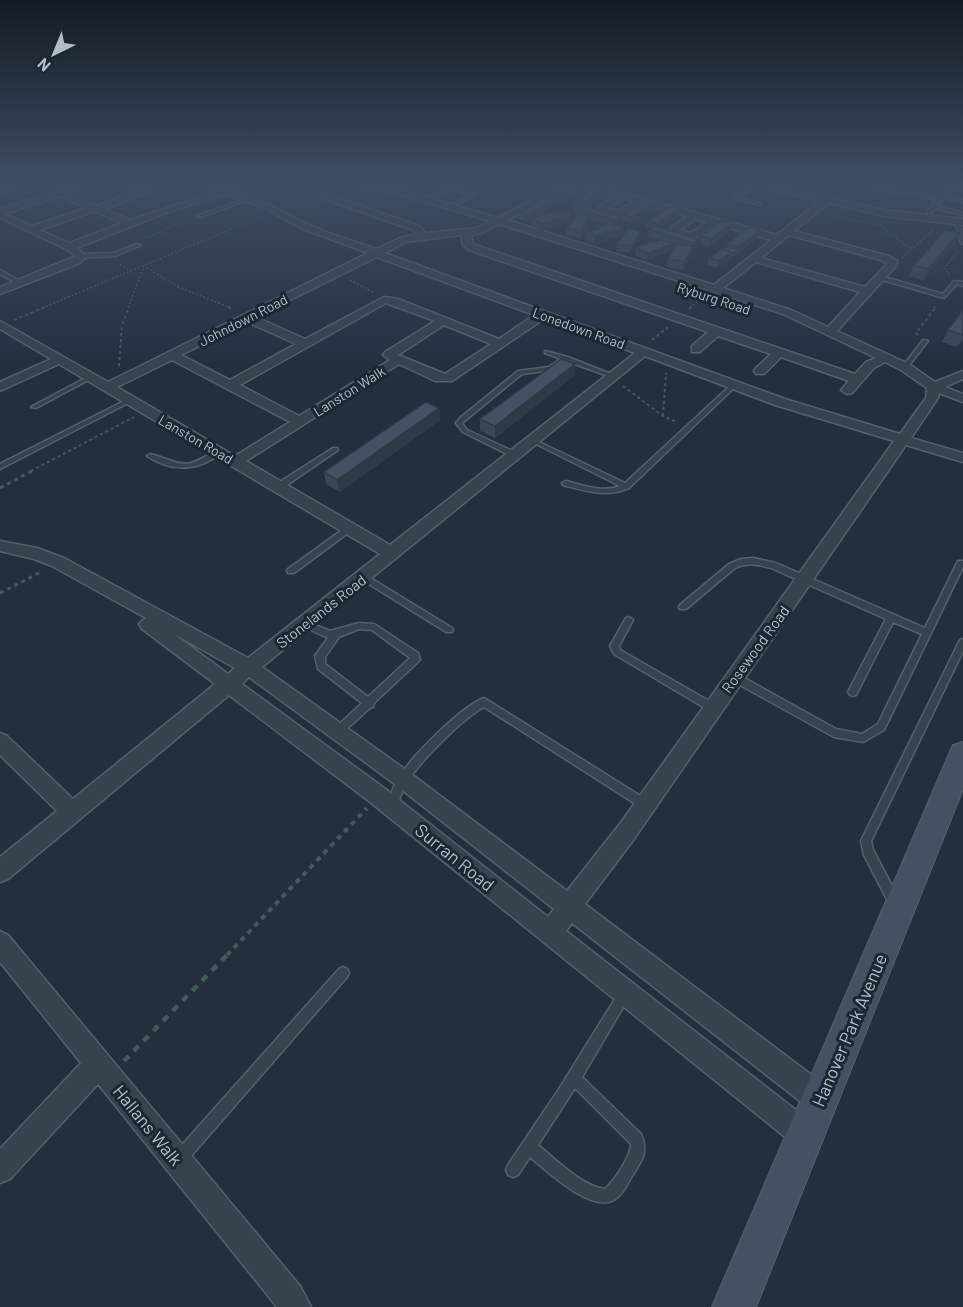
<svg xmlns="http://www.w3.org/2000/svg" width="963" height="1307" font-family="Barlow,sans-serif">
<rect width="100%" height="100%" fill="#242f3e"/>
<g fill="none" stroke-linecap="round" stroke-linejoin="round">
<!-- lane casing -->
<g stroke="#565f6c" stroke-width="3">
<path id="lane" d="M388,182H393L380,189L376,188Z
M753,182L757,183L740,198L760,203V205L735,199V197Z
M929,182H935L951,185L954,182H958L955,186L963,188V190L953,188L946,195L963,200V202L944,198L937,206L963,213V215L935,209L931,212V219L927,220V212L937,200L862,186L864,185L940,198L949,187Z
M451,187L475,195L452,207L450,205L469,195L451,189L428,199L424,198Z
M247,198L251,199L201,217L197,216Z
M957,220L959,221L963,234V244L961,243L955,221Z
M137,244L141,245L115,256L82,258L79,256L82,254L114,253Z
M0,270L22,282L23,283L18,284L0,274Z
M881,276L943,294L954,281L963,282V286L957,284L944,298L879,279V277Z
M923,340L928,341L907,368H903V366Z
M545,351L568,357L616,376L611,377L566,361L553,370L522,374L462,423L467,430L517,453V457H513L463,432L456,423L460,418L518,371L549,367L561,359L545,353Z
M89,376L94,377L36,408L31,407Z
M732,384L737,385L629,488C606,498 586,491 563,485L562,483L566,481C583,485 602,493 620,486L530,441L533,439L535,440L625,483Z
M130,398L132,399V401L0,469V464Z
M333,448H337L338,450L281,489H275V485Z
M217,450H219L222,452C199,471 173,473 147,456L151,454C186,465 183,470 217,450Z
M349,525L352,526L353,528L352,530L294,573H288L287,571L288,569Z
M753,558L776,563L925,628L957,563L958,561H963V567L884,730L863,742L834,737L731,680L729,677L731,674H737L836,729L862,734L878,724L922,634L893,622L856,695L853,696L850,695L848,692L886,619L771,568C758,565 748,562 735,568L686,609H680L679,607L680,605L729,564L741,559Z
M364,574L452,628L453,630L452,632H446L361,579L360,577Z
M629,617L633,620L619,646L620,650L716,705L718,708L716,711L713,712L710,711L614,654L610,646L626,618Z
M305,621L330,631L359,623L374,624L418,653L420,660L374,703L373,707L370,708L340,735L337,736L334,735L332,732L334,729L362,703L318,669L315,656L328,638L302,626L301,624L302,622ZM359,629L372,630L410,658L368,697L325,664V657L339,637Z
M963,639V651L871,841L873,850L901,903L899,907L895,909L891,907L864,855L861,841L959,642L960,640Z
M484,698L650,802L651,805L650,808L646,810L642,808L484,707C462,719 419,762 406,784C401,792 399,802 396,810L392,812L388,810L387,807C390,797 393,786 399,777C413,755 461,707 484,698Z
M343,967L347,969L349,973L347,977L184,1164L179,1166L174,1164L172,1159L174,1154L339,969Z
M624,989L628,991L630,995L628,999L582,1077L641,1134C648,1151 643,1159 634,1173C628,1182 624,1194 614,1200C591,1213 547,1171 530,1157L518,1175L513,1177L508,1175L506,1170L508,1165L559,1089L620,991ZM575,1088L631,1144C631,1156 615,1180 605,1189C583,1187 555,1159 538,1145Z"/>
</g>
<!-- street casing -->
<g stroke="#565f6c" stroke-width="3">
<path id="street" d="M16,182H27L0,194V188Z
M86,182H98L68,193L97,206L138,190L123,182H134L149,188V192L105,209L130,220L219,191L198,182C230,180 280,212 310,225C331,235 354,241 376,249L400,238L417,234L413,230L321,198V194H327L419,226L426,233L477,228L490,221L390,192L337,185L333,182L390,186L498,218L568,182H582L777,235L820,201L748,184L747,182H761L884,210L963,219V225L884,216L829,203L794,231L889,256L897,261V265L837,331L909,364L935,382L963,371V379L945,387L963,394V402L939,393L938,398L911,438L963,453V462L906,445L634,839L585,904L830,1089L833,1099L830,1109L820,1112L810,1109L572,923L566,931L815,1125L819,1135L815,1145L805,1149L795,1145L370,802L229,695L8,879L0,882V857L57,811L0,755V733L7,736L73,799L215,684L142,629L139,624L146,618L52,566L34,559L0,551V541L37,548L64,558L248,658L380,554L59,364L0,391V382L51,359L0,329V321L108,382L368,253L303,229L262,207L227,194L171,211L76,248L87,256L80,263L0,294V287L76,256L66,249L0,218V209ZM575,185L615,196L597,208V212L618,217L643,204L687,216L671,228L669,230L673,234L693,239L716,224L771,240L714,285L507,220ZM60,196L86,208L32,226L4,214ZM623,198L634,202L617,211L608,209ZM94,211L122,223L69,243L40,230ZM695,219L707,222L691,233L680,230ZM499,224L783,314L876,358L866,362L855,374L473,244L471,235L482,233ZM461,235L463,245L469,250L708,332L692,346V352H700L718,336L771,354L756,368L754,371L756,374H764L781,357L849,381L841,390L847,394L852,393L874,368L885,362L901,370L927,388L926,398L900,434L785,399L385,253L406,242ZM789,235L881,260L887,264L865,287L761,258ZM377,257L534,315L499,339L398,299L384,297L305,339L256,317ZM756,262L860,292L828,327L791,310L723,288ZM386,303L435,321L385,352L383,355L390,360L299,416L240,385ZM544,319L635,353L390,545L246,461L399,364L435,381H452ZM247,322L296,344L230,380L181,355ZM444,325L491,344L445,374L398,355ZM645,356L775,405L894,441L619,825L567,891L406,770L262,667ZM172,360L290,422L235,456L117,387ZM174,634L235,668L228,674ZM249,677L392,782L554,909L548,917L384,788L242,684Z
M298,182H311L307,185Z
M670,182H692L682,188Z
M0,931L8,935L300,1286L311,1307H277L98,1084L10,1179L0,1183V1149L81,1063L0,962Z"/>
</g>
<!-- secondary casing -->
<g stroke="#565f6c" stroke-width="2">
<path id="secondary" d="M963,742V789L756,1307H712L949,754L953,745Z"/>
</g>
<!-- path-far4 -->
<path stroke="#44595c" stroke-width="1.5" stroke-dasharray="2 2" stroke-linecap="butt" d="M247,185L255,182
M829,215L887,227
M883,229L912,249
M145,238L189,220
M902,258L933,230
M120,264L131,271
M950,275L944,269L958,251
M350,280L373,292
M42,308L260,217
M128,308L144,266L179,287L231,308
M690,308L702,297
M934,308L937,305"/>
<!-- path-far3 -->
<path stroke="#44595c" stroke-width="2" stroke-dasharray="3 3" stroke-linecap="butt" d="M228,307L233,309
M689,309L691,307
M14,320L45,307
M918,335L916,333L936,307
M652,340L668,327
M119,366L122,325L129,307
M623,386L663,416L676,422
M663,416L666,373
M31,471L134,417"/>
<!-- path-far2 -->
<path stroke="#44595c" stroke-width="3" stroke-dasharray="4 4" stroke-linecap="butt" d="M0,488L34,470
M0,593L41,572"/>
<!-- path-far1 -->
<path stroke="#44595c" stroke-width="4" stroke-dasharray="5 5" stroke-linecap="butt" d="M227,955L367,808"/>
<!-- path -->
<path stroke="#44595c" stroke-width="4.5" stroke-dasharray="7 7" stroke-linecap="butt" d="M124,1061L229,953"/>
<!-- lane -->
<use href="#lane" fill="#38414e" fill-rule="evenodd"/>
<!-- street -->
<use href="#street" fill="#38414e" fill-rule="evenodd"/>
<!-- secondary -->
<use href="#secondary" fill="#465061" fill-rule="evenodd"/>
</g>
<!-- wall -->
<path fill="#3b4654" d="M586,189L561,203L554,201L553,207L536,217L574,213V208L576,207H575V200L607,195L587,207L620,216L619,223L615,226L624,233L640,232L639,239L630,253L616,251L617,244L623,235L594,244L586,239L587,232L595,230L596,227L602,226V224L609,225L590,220V224L580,238L566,235L567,228L572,222L542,231L531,225L532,219L527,222L518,219L519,212L552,200L553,194Z
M657,202L655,209L631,224L622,221L623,214Z
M681,208L679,215L661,228L698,239L697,246L692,250L691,254L683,270L667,267L668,259L673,251L646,260L635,255L636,248L660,240L647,236L649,229L646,228L647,221Z
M733,223L731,230L709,247L699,243L700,236Z
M760,230L758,237L737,254L733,256H731L730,259L717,268L707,265L709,258L727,247L728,244Z
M954,244L923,280L909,276L914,265Z
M963,310V339L957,347L942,342L948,330Z
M575,364L574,376L495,438L480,431V419Z
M439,408L440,420L340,492L326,484L324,472Z"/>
<!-- shaded-wall -->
<path fill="#303945" d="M586,183V189L561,203V196Z
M608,188L607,195L583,209L584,202Z
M554,200L553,207L527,222V215Z
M657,202L655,209L631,224L632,217Z
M681,208L679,215L656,231L657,224Z
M577,213L576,220L542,231L543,224Z
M620,216L619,223L614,227L615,220Z
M590,217V224L580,238L581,230Z
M733,223L731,230L709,247L711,239Z
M625,227L624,234L594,244L595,236Z
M760,230L758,237L733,256L734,253L737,250L738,247Z
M640,232L639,239L630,253L632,246Z
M959,233L954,244L923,280L928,269Z
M698,239L697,246L692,250L691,254L683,270L684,262L692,247L693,243Z
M676,243L675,250L646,260L648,253Z
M732,252L730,259L717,268L719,261Z
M575,364L574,376L495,438V426Z
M439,408L440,420L340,492L337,480Z"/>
<!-- building -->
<path fill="#455162" stroke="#303945" stroke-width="1.5" d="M575,182L586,183L561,196L553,194Z
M600,186L608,188L584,202L575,200Z
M545,198L554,200L527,215L519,212Z
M648,199L657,202L632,217L623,214Z
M580,205L620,216L615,220L574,208Z
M672,206L681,208L657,224L647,221Z
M553,212L577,213L543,224L532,218Z
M579,214L590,217L581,230L567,228Z
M723,220L733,223L711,239L700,236Z
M602,224L625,227L595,236L587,232L599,229L596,227L605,226Z
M654,226L698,239L693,243L648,229Z
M749,227L760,230L738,247L728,244Z
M628,228L640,232L632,246L617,244Z
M946,230L959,233L928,269L914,265Z
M660,240L676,243L648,253L636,248L642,244L645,245L650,241L654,243Z
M678,243L693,247L684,262L668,259Z
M727,247L738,250L734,253L724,249Z
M722,249L732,252L719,261L709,258Z
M963,310V335L948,330Z
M561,359L575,364L495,426L480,419Z
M426,402L439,408L337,480L324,472Z"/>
<!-- sky -->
<linearGradient id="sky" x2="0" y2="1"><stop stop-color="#141a22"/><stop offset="0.5" stop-color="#3f4d63"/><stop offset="1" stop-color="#3f4d63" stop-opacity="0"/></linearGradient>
<rect width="963" height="365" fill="url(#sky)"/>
<g text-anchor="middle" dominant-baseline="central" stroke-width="6" stroke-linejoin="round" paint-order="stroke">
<!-- far-street labels -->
<g font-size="14" fill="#b4bcc9" stroke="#1d2633">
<text transform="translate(714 298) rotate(18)">Ryburg Road</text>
<text transform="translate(243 320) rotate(-27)">Johndown Road</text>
<text transform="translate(579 328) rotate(20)">Lonedown Road</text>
<text transform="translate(349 391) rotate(-32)">Lanston Walk</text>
<text transform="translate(196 439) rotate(30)">Lanston Road</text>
</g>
<!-- street labels -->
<g font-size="15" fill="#b4bcc9" stroke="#1d2633">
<text transform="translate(321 611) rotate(-38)">Stonelands Road</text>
<text transform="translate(755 649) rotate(-54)">Rosewood Road</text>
</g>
<!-- near-street labels -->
<g font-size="18" fill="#b4bcc9" stroke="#1d2633">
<text transform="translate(455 857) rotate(39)">Surran Road</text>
<text transform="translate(849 1030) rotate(-67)">Hanover Park Avenue</text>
<text transform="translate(148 1125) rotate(51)">Hallans Walk</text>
</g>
</g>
<!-- north arrow -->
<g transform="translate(54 54) rotate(223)" stroke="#1d2633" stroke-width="4.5" paint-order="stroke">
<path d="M0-4.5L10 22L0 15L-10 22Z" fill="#b4bcc9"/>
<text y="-9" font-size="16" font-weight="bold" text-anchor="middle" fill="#b4bcc9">N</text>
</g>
</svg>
